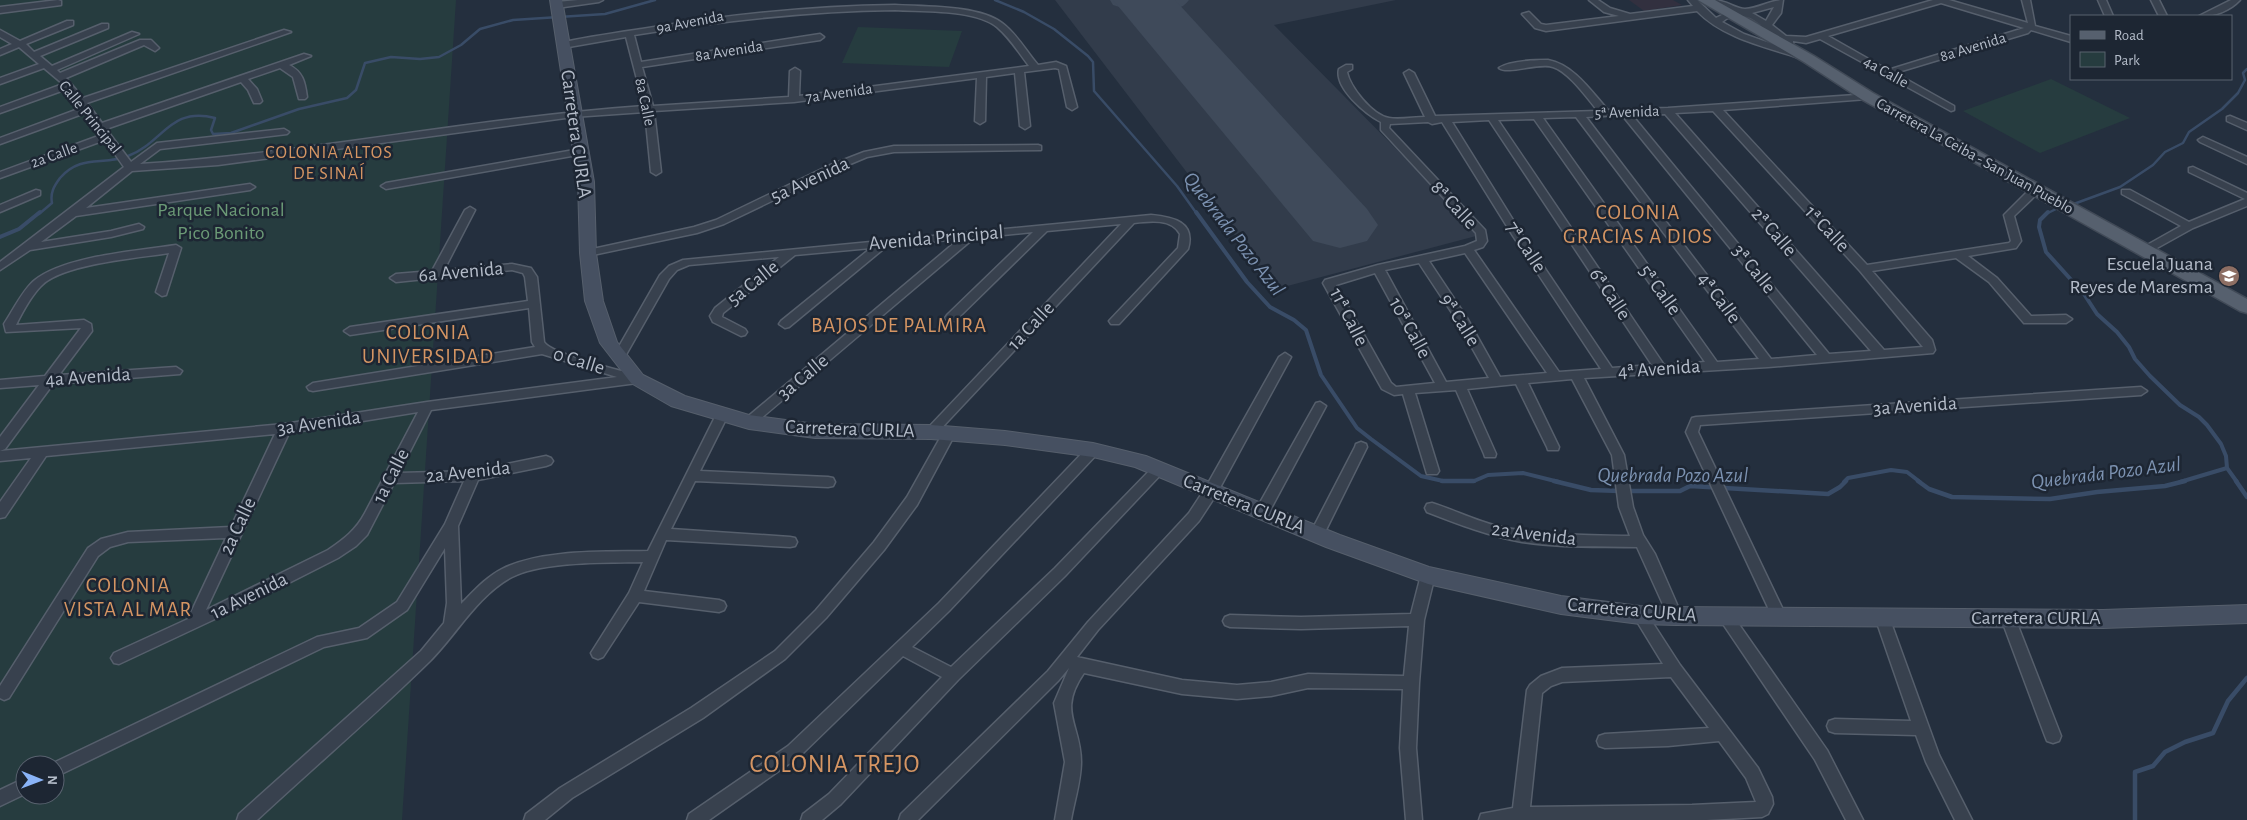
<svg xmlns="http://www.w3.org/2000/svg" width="2247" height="820" font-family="'Alegreya Sans',sans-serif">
<rect width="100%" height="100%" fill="#242f3e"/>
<!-- medical -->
<path fill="#32303f" d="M1629,0H1673L1682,5L1644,11Z"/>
<!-- airport -->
<path fill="#323c4b" d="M1055,0H1396L1274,25L1479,233L1476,236L1276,289Z"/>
<!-- green -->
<path fill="#263c3f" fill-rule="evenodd" d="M0,0H456L402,820H0ZM25,765H55V795H25Z
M858,27L962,31L949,67L842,63Z
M2051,79L2130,118L2040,153L1963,111Z"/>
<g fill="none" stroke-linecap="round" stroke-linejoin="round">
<!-- stream-far2 -->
<path stroke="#394c67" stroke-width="2.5" d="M995,0L1024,12L1054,29L1088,56L1093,62L1094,91L1177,186L1197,214
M2071,205L2120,187L2153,165L2165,152L2183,143L2189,132L2222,109L2238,93L2245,80L2243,73L2247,69
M39,214L52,203C50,193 54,186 60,178C81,154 102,166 128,156C163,143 170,106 215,118L211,130L213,134L231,133L299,109L347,98L356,90L365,63L391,57L420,59L439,57L461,45L480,29L513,20L605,14L655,0
M2046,214L2060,207"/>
<!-- stream-far1 -->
<path stroke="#394c67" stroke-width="4" d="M1196,212L1247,282L1270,307L1294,320L1306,330L1321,375L1357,428L1371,439L1421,476L1443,481H1474L1488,475L1523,473L1559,482
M2048,212L2040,220L2039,227L2046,252L2084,294L2097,314L2117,332L2129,347L2135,359L2150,376L2180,405L2199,417L2207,425L2221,444L2226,456L2227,468L2180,482
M0,237L19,229L40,212
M2227,468L2237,482
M1844,482L1848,478L1891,470L1907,472L1920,482"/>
<!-- stream -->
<path stroke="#394c67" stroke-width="4.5" d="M1442,481H1474
M1554,481L1591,490L1620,491
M1918,481L1929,489L1952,497L2050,499L2097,492L2165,486L2185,481
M2236,481L2247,497
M1627,491H1680L1690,486L1828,494L1840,487L1846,481
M2135,820V772L2153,766L2165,752L2185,742L2213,733L2228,701L2247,678"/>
<!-- taxiway -->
<path fill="#3f4a5a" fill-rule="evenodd" d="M1110,0H1189C1176,19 1132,11 1113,5Z"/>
<!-- runway -->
<path fill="#3f4a5a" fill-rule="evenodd" d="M1113,0H1175L1367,209L1378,225L1367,241L1340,248L1313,241Z"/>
<!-- minor casing -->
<g stroke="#565f6c" stroke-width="3">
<path id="minor" d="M58,0L61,1V5L0,13V7Z
M578,0H603L599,2L557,8L553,5L557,2Z
M1589,0H1598L1610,8L1630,14L1693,6L1688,0H1697L1716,18L1732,10L1712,0C1727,0 1735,9 1745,9C1760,8 1770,0 1783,0L1781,13L1772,25L1786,36L1806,37L1933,0H1949L2028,23L2022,0H2030L2035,26L2071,36V42L2031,30L2028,33L1895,73L1954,106V110L1951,111L1820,39L1806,43L1793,41V45H1787L1766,29L1759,30L1758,28L1761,25C1749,15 1735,11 1722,22L1744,34L1803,55L1796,57C1762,46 1722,37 1697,11L1546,31L1535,28L1522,14L1529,12L1541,24L1546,25L1619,16L1604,12ZM1941,3L2024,28L1888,70L1828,36ZM1774,7L1766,21L1752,13Z
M2098,0H2106L2113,16H2105Z
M2151,0H2159L2167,16H2159Z
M2231,0H2240C2230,11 2213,17 2199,16Z
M895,5C925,7 978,5 1002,23C1017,34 1026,51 1038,65L1056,62L1066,66L1077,107L1072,110L1067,107L1059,69L1055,68L1024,72L1030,126L1025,129L1020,126L1015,73L986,77L985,121L980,124L975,121L977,78L794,102L654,111L661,172L656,175L651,172L645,112L573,117L218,165L132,171L86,208L250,184L255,187L250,190L76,216L41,242L111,231L139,224L144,227L143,229L111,237L30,250L0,270V262L124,167L105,140L0,178V172L101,135L85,113L0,144V138L81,108L67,89L0,113V107L63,84L44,68L0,84V78L39,64L19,47L0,55V49L12,44L0,37V30L20,41L67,21H73V25L26,44L34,52L102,24H108V28L40,56L52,66L132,32L139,34L57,70L60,73L140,40H151L159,48L155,51L144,45L66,78L83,98L284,30L291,32L87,103L102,123L304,54L311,56L289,65C303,72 305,82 307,97L305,99H299L293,77L280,68L248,79L257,89L262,101L260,103H254L248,90L241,82L106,129L131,162L157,143L284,129L289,132L287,134L160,149L140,164C309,153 475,118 644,106L626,37L563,48L560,47V43C587,37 615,33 642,29C726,15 810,6 895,5ZM895,10C924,12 974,9 997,27C1010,38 1019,53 1029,66L799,96L800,71L795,68L790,71L789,97L653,106L642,67L820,40L824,37L820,34L641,62L634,35C721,21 807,11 895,10Z
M1548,60C1574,65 1591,91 1608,110L1668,108L1870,94V98L1867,99L1723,110L1867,265L2009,243L2011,241L2004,215L2031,188H2039V192L2014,216L2021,241L2016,248L1968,256L1997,278L2031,316L2066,315L2072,319L2066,323H2024L1989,282L1956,258L1872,271L1932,340L1935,350L1933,353L1768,367L1584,378L1624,455L1633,507L1643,535L1655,554L1682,616L1680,620L1675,622L1670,620L1637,547C1598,546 1560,548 1522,542C1489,536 1458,524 1427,512L1425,508L1427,504L1432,503C1454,510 1474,520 1497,526C1541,536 1585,535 1630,536L1619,507L1612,455L1572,379L1528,383L1559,447L1558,450H1548L1547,447L1516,384L1467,389L1496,454L1495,457H1485L1484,454L1456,390L1415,393L1439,471L1437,474H1427L1403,394L1394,395L1382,389L1323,283L1325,280L1378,265L1465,246L1477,241L1476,233L1381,130V122C1366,114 1334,88 1339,69L1346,65H1352V69L1347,72C1350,87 1372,115 1389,118C1400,120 1414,117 1425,117L1404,73L1409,70L1414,73L1435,116L1598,111C1587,98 1569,72 1553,67C1539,62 1508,75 1499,68C1509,61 1536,60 1548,60ZM1713,111L1860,271L1923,347L1884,350L1675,113ZM1665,114L1871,351L1829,354L1632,115ZM1622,115L1817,355L1771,359L1586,117ZM1576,117L1759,359L1717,362L1543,118ZM1534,119L1705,362L1664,365L1498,120ZM1489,120L1652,365L1612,368L1523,236L1452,122ZM1428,122L1432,124L1442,122L1513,236L1601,369L1559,372L1474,250L1483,247L1487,241L1485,230L1389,128L1390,124ZM1465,253L1547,373L1500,377L1467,318L1429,261ZM1419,263L1456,319L1489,378L1446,382L1385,270ZM1375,273L1435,383L1396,387L1391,383L1336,285Z
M2230,116L2247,123V130L2227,121V117Z
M2203,137L2247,157V164L2200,142L2198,140Z
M1038,145L1041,146V150L894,152L867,157L836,170L724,224L697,233L588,256L583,253L588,250L694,227L716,220L828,166L864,152L894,146Z
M580,149L585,152L583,154L386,189L381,186L386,183Z
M2193,167L2247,193V206L2193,228L2148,253H2140L2139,251L2140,249L2181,226L2122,194V190H2130L2189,222L2245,199L2189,172V168Z
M36,190L40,191V195L0,212V205Z
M470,207L475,210L444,270L512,264L531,268L537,277L544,342C552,355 623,371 641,376L643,379L637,383L431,410L399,473L473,471L546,456L551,458L553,461L551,464L546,466L478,480L458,526L461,604C473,592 486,577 502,569C542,549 604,552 648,551L716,415L722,411L728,415L700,471L828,477L833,478L835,482L833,486L828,487L695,481L671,529L790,537L795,538L797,542L795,546L790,547L666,540L644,591L719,600L724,602L726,606L724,610L719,612L639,602L603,657L598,659L593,657L591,653L629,593L643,562C607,563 543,561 512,577C477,596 457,634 430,661C374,716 314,767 257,820H237L239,814L421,651L444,623L447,603L445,548L407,610L367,638L324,647L55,777V765H49L317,637L359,628L397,602L445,524L464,481L394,483L367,535L356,546L338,558L249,603L119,664L114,663L111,658L114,653L188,619L226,538L128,542L110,547L98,556L9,698L4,700L0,698V686L88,548L101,539L128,532L231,527L275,434L46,456L5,517L0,518V502L31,458L0,461V451L284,424L427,402L617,377L542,354L313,391L309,390L307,387L313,383L535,347L532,342L529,308L350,335L344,331L350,327L528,301L525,277L523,273L512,270L396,282L390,278L396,274L432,271L465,210ZM418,412L365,513C356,530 344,539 328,550L206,610L289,433Z
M1151,215C1173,217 1196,222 1188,249L1119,324H1111L1109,321L1178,248L1180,234C1172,218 1149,221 1134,223L935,435L931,437L925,432L927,429L1121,224L1047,231L955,321H947L945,318L947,315L1033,232L974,238L753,425H745L743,422L745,419L959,239L887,246L789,327L785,328L779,324L781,321L871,248L795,255L723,313L722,317L745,329L747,332L745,335L741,336L713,322L710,316L715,308L779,257L689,265L677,270L669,279L623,360L619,361L613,357L660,275L669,266L683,260Z
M176,245L181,248L166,295L162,296L156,292L169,253C138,258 61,264 41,286C31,296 22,313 16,325L84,320L91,324L92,331L59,375L176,367L182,371L180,374L53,384L5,449L0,451V437L39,385L0,388V380L45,376L81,328L6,332L4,324C12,312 24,288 35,280C65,256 137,251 176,245Z
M1285,353L1291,357L1216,495L1199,521L1098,630L1077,657L1182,680L1237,685L1271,682L1308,674L1404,676L1409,626L1301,629L1230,627L1225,625L1223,621L1225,617L1230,615L1301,617L1411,614L1421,575L1423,571L1428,569L1433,571L1435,575L1424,620L1419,683L1416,748L1422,820H1406L1400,748L1403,689L1308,688L1271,696L1237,699L1182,694L1084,673C1057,712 1081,724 1081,762C1081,781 1074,802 1071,820H1055L1065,762L1054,703L1069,668L1058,681L918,820H899L901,814L1048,671L1088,622L1189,513L1206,487L1279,357Z
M2141,387L2147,391L2141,395L1700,425L1698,432L1786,616L1784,620L1779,622L1774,620L1772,616L1686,432L1692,418L1696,417Z
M1320,402L1326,406L1267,516H1257L1255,512L1257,508L1316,403Z
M949,429L955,434L917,505L884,550L826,618L785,659L703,718L572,798L545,820H524L526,814L560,788L691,708L775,651L816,610L874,542L907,497L944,431Z
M1361,442L1366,444L1367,447L1324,534L1322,538L1317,539L1312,538L1310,534L1355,447L1356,444Z
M1093,445L1098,447L1099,450L1098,453L949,611L912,647L951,667L1055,568L1154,466H1164L1166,469L1065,576L958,680L841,804L822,820H801L803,814L829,794L942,677L903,656L800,756L709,820H687L689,814L788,746L939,603L1088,447Z
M1640,609L1645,611L1680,665L1758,768L1772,797L1773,804L1768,814L1762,817L1706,820H1479L1481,814L1513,808L1527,690L1530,685L1541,676L1562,668L1663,664L1633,615L1635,611ZM1671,677L1709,728L1605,734L1599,736L1597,741L1599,746L1605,748L1668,746L1719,741L1746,778L1756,802L1692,805L1530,807L1542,693L1551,686L1562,682Z
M1726,611L1731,613L1827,750L1863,820H1846L1815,760L1721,621L1719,617L1721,613Z
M1882,611L1887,613L1889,617L1939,755L1972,820H1955L1926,762L1916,735L1835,733L1829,731L1827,726L1829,721L1835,719L1911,721L1875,617L1877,613Z
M2008,612L2013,614L2015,618L2061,736L2059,741L2053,743L2047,741L2045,736L2001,618L2003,614Z
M25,778V794L0,806V790Z"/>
</g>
<!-- secondary casing -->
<g stroke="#565f6c" stroke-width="2">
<path id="secondary" d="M550,0H562L594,182L596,253L603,301L617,342L643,375L685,396L749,415L815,424L931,425L1005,431L1093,443L1146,456L1340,535L1429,567L1561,596L1640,606L1675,607L2103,610L2247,605V623L2103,628L1675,625L1640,624L1561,614L1428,584L1326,547L1135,467L1093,457L1005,445L931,439L815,438L749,429L671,406L631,383L600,343L585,301L580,253L578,182Z"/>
</g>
<!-- primary casing -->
<g stroke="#414a57" stroke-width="3">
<path id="primary" d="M1698,0H1715L1814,56L1873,93L2247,299V313L2240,311L1861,99L1804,62Z"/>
</g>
<!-- minor -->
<use href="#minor" fill="#38414e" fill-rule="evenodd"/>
<!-- secondary -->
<use href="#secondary" fill="#465061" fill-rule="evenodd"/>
<!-- primary -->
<use href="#primary" fill="#56606e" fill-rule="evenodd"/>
</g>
<!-- icons -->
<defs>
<g id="school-disc" transform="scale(1.125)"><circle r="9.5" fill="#8d6e63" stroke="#1d2633"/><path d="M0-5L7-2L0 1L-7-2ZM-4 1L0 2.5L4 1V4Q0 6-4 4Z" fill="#fff"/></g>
</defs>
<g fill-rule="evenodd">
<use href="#school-disc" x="2229" y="276"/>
</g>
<g text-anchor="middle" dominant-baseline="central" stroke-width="5" stroke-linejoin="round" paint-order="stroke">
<!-- far-street labels -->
<g font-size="16" fill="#b4bcc9" stroke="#1d2633">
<text transform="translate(690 22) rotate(-11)">9a Avenida</text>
<text transform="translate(1973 47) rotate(-17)">8a Avenida</text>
<text transform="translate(729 51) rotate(-9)">8a Avenida</text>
<text transform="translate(1886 72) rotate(29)">4a Calle</text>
<text transform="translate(839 93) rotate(-8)">7a Avenida</text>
<text transform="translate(645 102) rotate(78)">8a Calle</text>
<text transform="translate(1627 112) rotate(-2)">5ª Avenida</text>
<text transform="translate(90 117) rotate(51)">Calle Principal</text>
<text transform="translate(54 155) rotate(-20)">2a Calle</text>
<text transform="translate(1975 156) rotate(29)">Carretera La Ceiba - San Juan Pueblo</text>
</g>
<!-- far-neighbourhood labels -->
<g font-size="18" letter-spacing="1" fill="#d59563" stroke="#1d2633">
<text x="329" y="153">COLONIA ALTOS<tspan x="329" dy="21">DE SINAÍ</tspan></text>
</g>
<!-- street labels -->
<g font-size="20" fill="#b4bcc9" stroke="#1d2633">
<text transform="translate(576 134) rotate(82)">Carretera CURLA</text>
<text transform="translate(810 180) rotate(-25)">5a Avenida</text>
<text transform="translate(1454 205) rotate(47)">8ª Calle</text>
<text transform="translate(1827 229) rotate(47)">1ª Calle</text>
<text transform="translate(1774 232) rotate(49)">2ª Calle</text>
<text transform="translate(936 238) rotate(-5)">Avenida Principal</text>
<text transform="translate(1526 247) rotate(57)">7ª Calle</text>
<text transform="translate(1754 269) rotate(51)">3ª Calle</text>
<text transform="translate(461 272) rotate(-5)">6a Avenida</text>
<text transform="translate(753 283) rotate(-39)">5a Calle</text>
<text transform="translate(1660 290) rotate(54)">5ª Calle</text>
<text transform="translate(1610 294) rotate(56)">6ª Calle</text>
<text transform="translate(1719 298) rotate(53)">4ª Calle</text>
<text transform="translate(1349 317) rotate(63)">11ª Calle</text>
<text transform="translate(1460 320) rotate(58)">9ª Calle</text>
<text transform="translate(1031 326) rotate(-47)">1a Calle</text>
<text transform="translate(1410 328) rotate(61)">10ª Calle</text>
<text transform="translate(579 361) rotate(17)">0 Calle</text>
<text transform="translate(1659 369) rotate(-4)">4ª Avenida</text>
<text transform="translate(88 377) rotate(-4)">4a Avenida</text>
<text transform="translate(803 377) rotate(-40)">3a Calle</text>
<text transform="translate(1915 406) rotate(-4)">3a Avenida</text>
<text transform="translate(319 423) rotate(-8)">3a Avenida</text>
<text transform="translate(850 429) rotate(2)">Carretera CURLA</text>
<text transform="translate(468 472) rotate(-6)">2a Avenida</text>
<text transform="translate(391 476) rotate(-63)">1a Calle</text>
<text transform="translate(1244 504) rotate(22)">Carretera CURLA</text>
<text transform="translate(238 526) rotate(-65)">2a Calle</text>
<text transform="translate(1534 534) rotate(7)">2a Avenida</text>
<text transform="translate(249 596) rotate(-26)">1a Avenida</text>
<text transform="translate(1632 610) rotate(5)">Carretera CURLA</text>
<text x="2036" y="618">Carretera CURLA</text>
</g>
<!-- park labels -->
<g font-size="20" fill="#6b9a76" stroke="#1d2633">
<text x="221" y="210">Parque Nacional<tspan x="221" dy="23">Pico Bonito</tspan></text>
</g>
<!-- poi labels -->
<g font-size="20" fill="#b4bcc9" stroke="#1d2633" text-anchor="end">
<text x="2213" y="264">Escuela Juana<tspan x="2213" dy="23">Reyes de Maresma</tspan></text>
</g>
<!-- neighbourhood labels -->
<g font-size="21" letter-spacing="1" fill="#d59563" stroke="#1d2633">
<text x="1638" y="212">COLONIA<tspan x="1638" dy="24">GRACIAS A DIOS</tspan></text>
<text x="899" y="325">BAJOS DE PALMIRA</text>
<text x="428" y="332">COLONIA<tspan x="428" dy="24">UNIVERSIDAD</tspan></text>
<text x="128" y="585">COLONIA<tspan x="128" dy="24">VISTA AL MAR</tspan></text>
</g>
<!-- water labels -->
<g font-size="21" font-style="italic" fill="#7c92b1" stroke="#1d2633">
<text transform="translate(1234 234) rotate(52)">Quebrada Pozo Azul</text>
<text transform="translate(2106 473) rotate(-7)">Quebrada Pozo Azul</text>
<text x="1673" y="475">Quebrada Pozo Azul</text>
</g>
<!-- near-neighbourhood labels -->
<g font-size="25" letter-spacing="1" fill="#d59563" stroke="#1d2633">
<text x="835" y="764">COLONIA TREJO</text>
</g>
</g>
<!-- legend -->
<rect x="2070" y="15" width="162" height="65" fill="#1d2633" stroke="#59626f"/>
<rect x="2080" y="31" width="25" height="8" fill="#56606e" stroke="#59626f"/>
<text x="2114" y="40" font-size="15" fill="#b4bcc9">Road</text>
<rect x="2080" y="52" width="25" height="15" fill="#263c3f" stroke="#59626f"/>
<text x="2114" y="65" font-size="15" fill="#b4bcc9">Park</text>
<!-- north arrow -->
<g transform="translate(40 780) rotate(91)"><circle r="24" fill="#1d2633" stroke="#59626f"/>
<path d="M0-4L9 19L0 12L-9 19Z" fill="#8ab4f8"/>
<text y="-8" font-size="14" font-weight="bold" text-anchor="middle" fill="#b4bcc9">N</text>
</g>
</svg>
